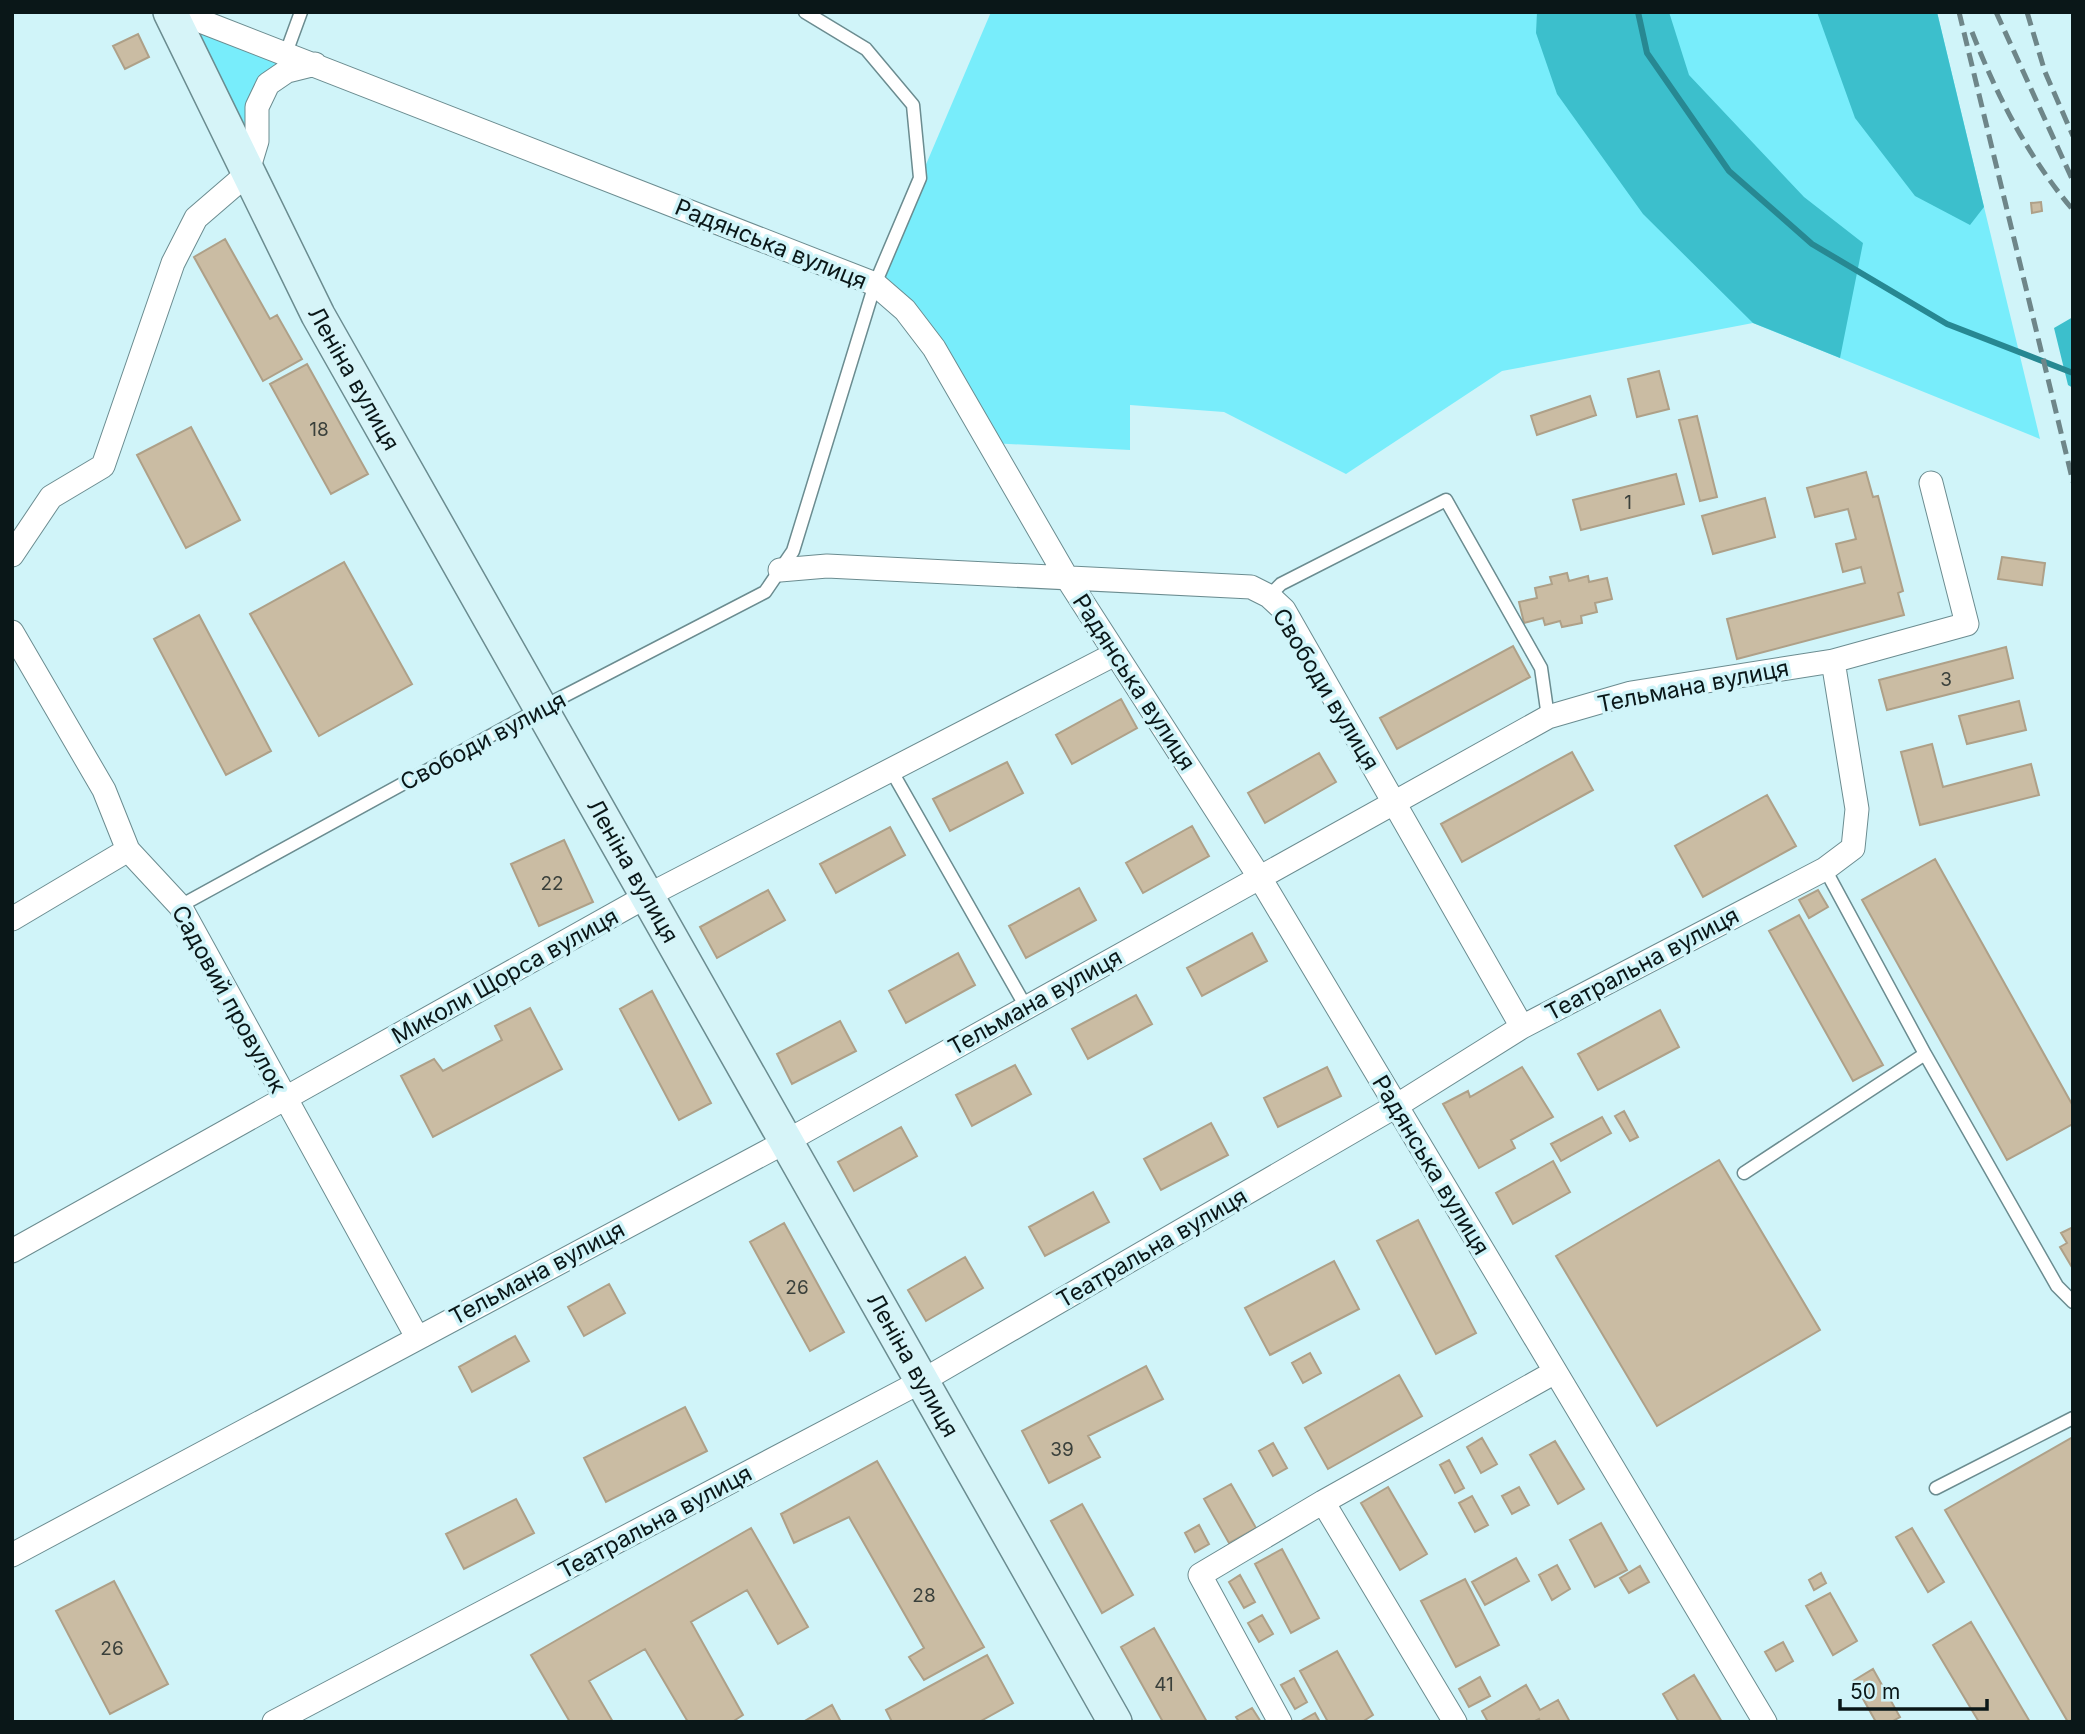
<svg xmlns="http://www.w3.org/2000/svg" width="2085" height="1734" font-family="Inter,sans-serif">
<rect width="100%" height="100%" fill="#d0f4f9"/>
<!-- green -->
<path fill="#78edfb" d="M188,12L315,64L268,85L247,174Z
M991,12H1937L2040,439L1753,323L1502,371L1346,474L1224,412L1130,405V450L990,443L875,284Z"/>
<!-- forest -->
<path fill="#3cbfcc" d="M1537,12H1669L1689,75L1804,197L1863,243L1840,358L1753,323L1643,214L1557,94L1536,33Z
M1817,12H1937L1984,207L1970,225L1915,196L1855,118Z
M2073,317V388L2068,385L2054,328Z"/>
<g fill="none" stroke-linecap="round" stroke-linejoin="round">
<!-- stream -->
<path stroke="#278892" stroke-width="6" d="M1638,12L1647,53L1729,171L1812,244L1947,324L2073,373"/>
</g>
<!-- building -->
<path fill="#cabca3" stroke="#aea088" stroke-width="2" d="M138,34L149,57L125,69L113,46Z
M2041,202L2042,211L2032,213L2031,203Z
M225,239L270,319L277,315L302,359L263,381L194,257Z
M307,364L368,474L331,494L270,384Z
M1659,371L1669,409L1637,417L1628,379Z
M1590,396L1596,415L1537,435L1531,416Z
M1697,416L1717,497L1700,501L1679,420Z
M191,427L240,520L186,548L137,455Z
M1866,472L1873,497L1878,496L1903,591L1898,593L1904,615L1737,659L1727,619L1865,583L1861,567L1843,572L1836,544L1856,539L1848,509L1815,517L1807,488Z
M1676,474L1684,504L1581,530L1573,500Z
M1765,498L1775,537L1713,554L1702,516Z
M2002,557L2045,563L2042,585L1998,579Z
M344,562L412,684L319,736L250,614Z
M1567,573L1569,581L1588,576L1589,582L1607,578L1612,599L1595,603L1597,612L1581,616L1582,623L1562,627L1560,621L1545,625L1543,618L1524,623L1519,602L1537,598L1535,588L1552,584L1550,577Z
M199,615L271,751L226,775L154,639Z
M1513,646L1530,677L1397,749L1380,718Z
M2006,647L2013,678L1887,710L1879,680Z
M1121,699L1137,728L1072,764L1056,735Z
M2019,701L2026,730L1967,744L1959,716Z
M1932,744L1943,787L2031,764L2039,795L1920,825L1901,752Z
M1572,752L1593,790L1462,862L1441,824Z
M1319,753L1336,782L1265,823L1248,793Z
M1007,762L1023,793L950,831L933,799Z
M1767,795L1796,846L1703,897L1675,846Z
M1192,826L1209,856L1143,893L1126,863Z
M890,827L905,855L836,893L820,864Z
M564,840L593,902L539,926L511,864Z
M1935,859L2073,1106V1124L2007,1160L1862,900Z
M1079,888L1096,920L1026,958L1009,926Z
M768,890L785,920L717,958L700,927Z
M1818,890L1828,907L1809,918L1799,900Z
M1799,915L1883,1065L1853,1081L1769,931Z
M1252,933L1267,961L1202,996L1187,968Z
M958,953L975,985L906,1023L889,991Z
M652,991L711,1103L679,1120L620,1009Z
M1136,995L1152,1024L1088,1059L1072,1029Z
M530,1008L562,1069L433,1137L401,1076L434,1059L443,1071L502,1040L495,1026Z
M1660,1010L1679,1047L1598,1090L1578,1054Z
M840,1021L856,1051L792,1084L777,1054Z
M1015,1065L1031,1094L972,1126L956,1095Z
M1327,1067L1341,1096L1278,1127L1264,1098Z
M1522,1067L1553,1117L1511,1140L1515,1148L1479,1168L1443,1104L1468,1091L1470,1097Z
M1624,1111L1638,1137L1630,1141L1615,1116Z
M1602,1117L1611,1133L1561,1161L1551,1144Z
M1211,1123L1228,1155L1161,1190L1144,1159Z
M901,1127L917,1156L854,1191L838,1162Z
M1719,1160L1820,1330L1657,1426L1556,1256Z
M1553,1161L1570,1192L1513,1224L1496,1193Z
M1093,1192L1109,1222L1045,1256L1029,1227Z
M1418,1220L1476,1333L1436,1354L1377,1241Z
M784,1223L844,1332L810,1351L750,1242Z
M2073,1227V1269L2060,1247L2067,1243L2061,1233Z
M965,1257L983,1288L926,1321L908,1290Z
M1334,1261L1359,1309L1270,1355L1245,1308Z
M609,1284L625,1313L584,1336L568,1307Z
M515,1336L529,1361L472,1392L459,1367Z
M1310,1353L1321,1373L1303,1383L1292,1363Z
M1146,1366L1163,1399L1088,1436L1100,1457L1049,1483L1022,1431Z
M1399,1375L1422,1416L1328,1469L1305,1428Z
M685,1407L707,1451L606,1502L584,1458Z
M2073,1437V1719L2068,1722L1945,1510Z
M1482,1438L1497,1464L1481,1473L1467,1447Z
M1555,1441L1584,1489L1558,1504L1530,1455Z
M1273,1443L1287,1468L1273,1476L1259,1451Z
M1449,1460L1464,1488L1455,1493L1440,1465Z
M877,1461L984,1647L924,1680L909,1657L924,1648L849,1517L794,1543L781,1514Z
M1231,1484L1256,1528L1229,1543L1204,1499Z
M1388,1487L1427,1554L1400,1570L1361,1503Z
M1519,1487L1529,1505L1512,1514L1502,1496Z
M1472,1496L1488,1525L1475,1532L1459,1503Z
M516,1499L534,1533L464,1569L446,1534Z
M1082,1504L1133,1595L1102,1613L1051,1521Z
M1601,1523L1627,1570L1595,1587L1570,1540Z
M1199,1525L1209,1544L1195,1552L1185,1533Z
M751,1528L808,1627L778,1644L747,1590L691,1622L743,1715L732,1722H688L645,1649L589,1681L613,1722H570L531,1655Z
M1912,1528L1944,1582L1928,1592L1896,1537Z
M1282,1549L1319,1618L1291,1633L1255,1564Z
M1516,1558L1529,1581L1485,1605L1472,1582Z
M1557,1565L1570,1589L1552,1600L1539,1575Z
M1640,1566L1649,1582L1629,1593L1620,1578Z
M1821,1573L1826,1583L1814,1590L1809,1580Z
M1240,1575L1255,1602L1244,1608L1229,1582Z
M1465,1579L1499,1645L1456,1667L1421,1601Z
M114,1581L168,1684L110,1714L56,1611Z
M1830,1593L1857,1641L1833,1655L1806,1606Z
M1262,1615L1273,1634L1259,1642L1248,1623Z
M1971,1622L2030,1722H1979L1933,1645Z
M1154,1628L1207,1722H1163L1121,1647Z
M1783,1642L1793,1661L1776,1671L1765,1652Z
M1337,1651L1373,1715L1362,1722H1328L1300,1671Z
M987,1655L1013,1703L979,1722H892L886,1710Z
M1873,1669L1900,1717L1891,1722H1876L1853,1681Z
M1694,1675L1722,1722H1679L1663,1694Z
M1480,1677L1490,1696L1469,1707L1459,1689Z
M1294,1678L1307,1702L1295,1709L1281,1685Z
M1526,1685L1540,1710L1558,1700L1570,1722H1540L1539,1719L1533,1722H1488L1482,1711Z
M832,1705L841,1722H803Z
M1252,1708L1261,1722H1239L1236,1717Z
M1315,1713L1320,1722H1302L1301,1721Z"/>
<g fill="none" stroke-linecap="round" stroke-linejoin="round">
<!-- lane casing -->
<g stroke="#6b8c90" stroke-width="15">
<path id="lane" d="M286,53L301,12
M1269,596L1281,584L1446,500L1541,668L1548,717
M891,770L1026,1007
M1825,869L1925,1054
M180,906L541,708L765,592L793,551L875,284L920,178L913,105L866,49L805,12
M1744,1173L1925,1054L2057,1286L2073,1302
M1936,1488L2073,1418"/>
</g>
<!-- street casing -->
<g stroke="#6b8c90" stroke-width="25">
<path id="street" d="M188,12L203,22L875,284L905,310L934,348L1067,578L1260,878L1765,1722
M12,555L51,497L103,466L173,263L196,218L247,174L257,141V107L268,84L287,71L315,64
M780,570L827,566L1251,587L1269,596L1284,610L1522,1027
M12,632L104,790L128,850L180,906L417,1337
M12,919L128,850
M12,1251L647,896L1115,654
M1323,1502L1555,1372
M12,1555L787,1141L1548,717L1631,693L1833,661L1967,624L1931,483
M274,1722L922,1381L1396,1106L1522,1027L1825,869L1853,848L1857,809L1833,661
M1280,1722L1200,1575L1323,1502L1455,1722"/>
</g>
<!-- secondary casing -->
<g stroke="#6b8c90" stroke-width="36">
<g id="secondary">
<path id="s1" d="M170,12L318,315L1115,1722"/>
</g>
</g>
<!-- lane -->
<use href="#lane" stroke="#fff" stroke-width="12"/>
<!-- street -->
<use href="#street" stroke="#fff" stroke-width="23"/>
<!-- secondary -->
<use href="#secondary" stroke="#d6f4f8" stroke-width="33"/>
<!-- rail -->
<path stroke="#6e8689" stroke-width="5" stroke-dasharray="14 7" stroke-linecap="butt" d="M1959,12L2073,482
M1996,12L2073,181
M2027,12L2045,72L2073,136
M1972,32C1997,96 2028,157 2073,210"/>
</g>
<g text-anchor="middle" dominant-baseline="central" stroke-width="7" stroke-linejoin="round" paint-order="stroke">
<!-- number labels -->
<g font-size="19" fill="#3a403b">
<text x="319" y="429">18</text>
<text x="1628" y="502">1</text>
<text x="1946" y="679">3</text>
<text x="552" y="883">22</text>
<text x="797" y="1287">26</text>
<text x="1062" y="1449">39</text>
<text x="924" y="1595">28</text>
<text x="112" y="1648">26</text>
<text x="1164" y="1684">41</text>
</g>
<!-- street labels -->
<g font-size="23" fill="#0a1718" stroke="#d0f4f9">
<text transform="translate(771 244) rotate(22)">Радянська вулиця</text>
<text stroke="none"><textPath href="#s1" startOffset="410">Леніна вулиця</textPath></text>
<text transform="translate(1134 682) rotate(57)">Радянська вулиця</text>
<text transform="translate(1693 686) rotate(-11)">Тельмана вулиця</text>
<text transform="translate(1326 689) rotate(59)">Свободи вулиця</text>
<text transform="translate(483 741) rotate(-28)">Свободи вулиця</text>
<text stroke="none"><textPath href="#s1" startOffset="976">Леніна вулиця</textPath></text>
<text transform="translate(1642 964) rotate(-28)">Театральна вулиця</text>
<text transform="translate(505 976) rotate(-29)">Миколи Щорса вулиця</text>
<text transform="translate(229 999) rotate(61)">Садовий провулок</text>
<text transform="translate(1035 1002) rotate(-29)">Тельмана вулиця</text>
<text transform="translate(1431 1165) rotate(59)">Радянська вулиця</text>
<text transform="translate(1152 1248) rotate(-30)">Театральна вулиця</text>
<text transform="translate(537 1273) rotate(-28)">Тельмана вулиця</text>
<text stroke="none"><textPath href="#s1" startOffset="1544">Леніна вулиця</textPath></text>
<text transform="translate(655 1522) rotate(-28)">Театральна вулиця</text>
</g>
</g>
<!-- border -->
<rect width="2085" height="1734" fill="none" stroke="#0a1718" stroke-width="28"/>
<!-- scale -->
<path d="M1840 1699v10h147v-10" fill="none" stroke="#0a1718" stroke-width="3.5"/>
<text x="1850" y="1699" font-size="21" fill="#0a1718" stroke="#d0f4f9" stroke-width="5" paint-order="stroke">50 m</text>
</svg>
